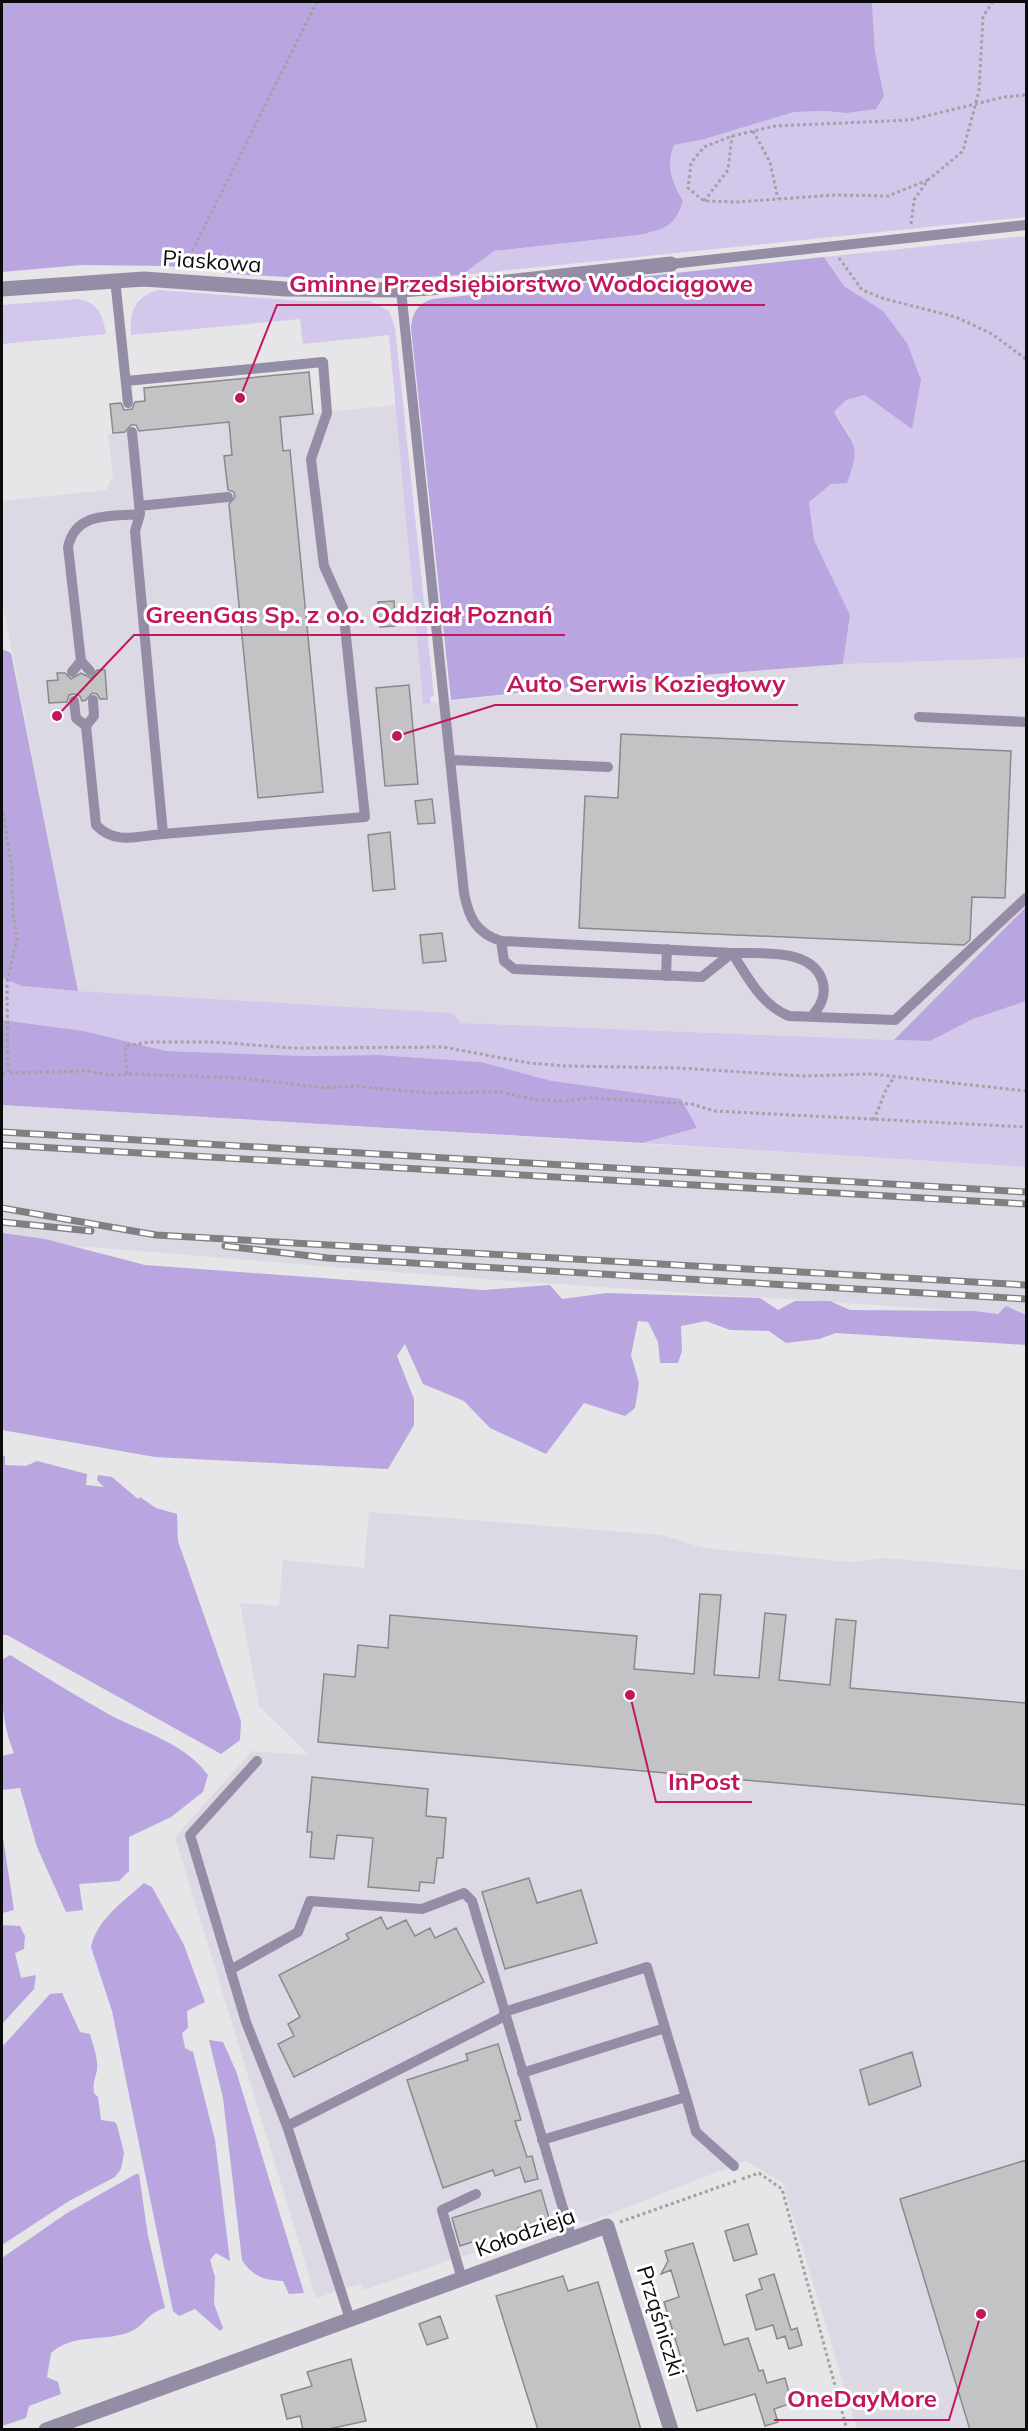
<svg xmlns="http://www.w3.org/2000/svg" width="1028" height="2431" font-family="Mulish,sans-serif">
<rect width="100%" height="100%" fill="#e6e5e8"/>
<!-- built -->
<path fill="#dcd9e4" d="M396,405L423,704L638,680L843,664L1026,658V907L894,1040L461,1023L452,1013L78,991L2,600V501L106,490L113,476L108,434Z
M2,1105L1026,1167V1315L495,1280L39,1243L2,1237Z
M369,1512L663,1535L703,1548L850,1562L884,1558L1026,1570V2429H857L783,2183L746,2161L589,2222L579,2220L571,2208L554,2213V2228L549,2236L534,2242L532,2237L456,2258L364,2290L360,2284L316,2298L175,1837L252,1751L309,1755L259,1706L240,1603L279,1606L283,1560L364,1568Z"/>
<!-- green -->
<path fill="#d3c7ec" d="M872,2H1026V217L462,275L494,251L639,235C663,229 675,227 683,201C672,182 667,166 674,145L705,139L794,112L825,111L846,113L884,96L875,52Z
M1026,236V658L843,664L850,615L814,540L809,502L831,484L850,436L834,412L846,400L865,395L857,294L844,286L824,257Z
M158,290L304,301H370L389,311L395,328L434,696L430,697L431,703L423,704L389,335L303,344L300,319L131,335C129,312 135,297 158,290Z
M78,299C98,303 103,314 106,334L2,344V305Z
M2,978L22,986L78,991L452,1013L461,1023L894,1040L930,1041L973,1019L1026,1001V1167L642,1143L697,1128L552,1081L481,1062L379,1055L305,1056L166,1051L84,1031L2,1020Z"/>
<!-- forest -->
<path fill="#b9a5df" d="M2,2H872L875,52L884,96L876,109L846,113L825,111L794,112L705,139L674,145C666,166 672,182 683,201C675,227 664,229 639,235L494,251L462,275L428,277L323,279L247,275L167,266L81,265L2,272Z
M824,257L844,286L883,311L907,343L921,380L912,429L865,395L846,400L834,412C853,445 862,444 847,483L831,484L809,502L814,540L850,615L843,664L638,680L451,700L411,328C412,313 418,303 433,299Z
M2,649L11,653L78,991L22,986L2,978Z
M1026,907V1001L973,1019L930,1041L894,1040Z
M2,1020L84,1031L166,1051L305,1056L379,1055L481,1062L552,1081L681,1099L697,1128L642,1143L2,1105Z
M2,1233L45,1239L145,1265L483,1290L550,1285L562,1299L607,1293L760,1298L778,1310L795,1301H830L850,1310L975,1311L998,1314L1006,1306L1026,1315V1345L836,1333L819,1339L786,1343L769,1331L730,1330L706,1321L681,1326L682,1351L678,1363H660L658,1342L648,1322L638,1321L631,1355L639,1383L635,1408L625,1416L584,1403L546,1454L490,1428L464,1401L423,1384L405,1344L397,1356L414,1399V1425L388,1469L155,1457L2,1430Z
M2,1455L5,1456V1465L26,1466L37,1461L87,1474L86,1485L104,1487L97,1480L98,1475L112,1477L138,1499L140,1497L156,1508L177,1514L178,1541L241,1721L240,1740L221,1754L7,1635H2Z
M10,1655C43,1675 76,1696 110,1715C143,1732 186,1744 208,1775L203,1792L171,1817L129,1837V1871L119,1881L79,1884L83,1910L66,1912L37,1847L20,1788L2,1790V1756L14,1753C2,1725 0,1690 3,1659Z
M2,1831L14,1910L2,1913Z
M144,1883L152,1887L184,1945L205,2002L187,2011L188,2028L182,2033L185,2048L193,2052L215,2140L230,2261L216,2253L210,2260L215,2277L214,2304L223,2328L220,2331L195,2309L179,2316L173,2311L112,2011L91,1947C97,1919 124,1901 144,1883Z
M2,1925L20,1926L25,1936L24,1949L15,1953L21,1978L36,1975L34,1989L2,2024Z
M62,1993L80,2032L90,2034C93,2046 100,2062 96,2074C94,2082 93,2084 94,2093L98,2097L101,2120L115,2122L117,2125L124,2153L121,2169L115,2177L69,2201L2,2245V2047L50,1994Z
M209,2040L223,2042L236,2071L304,2293L289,2294L283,2281C264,2280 252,2276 242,2260L223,2098Z
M136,2174H139L148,2236L165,2308C146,2313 145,2327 127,2333C100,2342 74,2333 51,2353L47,2377L58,2382L61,2394L29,2406L26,2418L2,2426V2258L67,2213Z"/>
<!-- building -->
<path fill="#c3c2c5" stroke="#8a898c" stroke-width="1.5" d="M309,372L313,414L280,417L283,451L290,450L323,792L258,798L229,504L235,497L234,492L228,490L224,456L232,455L229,422L139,431L136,425H131L125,432L113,433L110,404L121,403L124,410L132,409L135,402L145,401L144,388Z
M394,601L395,626L380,627L378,602Z
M97,670H105L107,699H100L97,694L92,693L86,700L82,701L80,696L74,694L69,695L67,702L49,703L47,681L58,680L57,673H65L71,679L81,673L91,678Z
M409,685L418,784L385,786L376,688Z
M621,734L1011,751L1005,898L972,897L970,940L964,945L579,928L585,796L618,798Z
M432,799L435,823L418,824L415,801Z
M390,832L395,889L373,891L368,835Z
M442,933L446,961L423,963L420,935Z
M700,1594L721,1595L714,1675L759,1678L765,1613L786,1615L779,1680L830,1685L836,1619L856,1621L850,1688L1026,1703V1805L318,1742L324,1674L355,1677L358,1645L388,1648L390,1615L637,1636L634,1669L694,1674Z
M312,1777L428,1789L426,1816L446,1818L443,1858H437L434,1883L420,1882L419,1891L368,1887L373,1838L337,1835L334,1859L310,1857L312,1832H307Z
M529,1878L537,1903L581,1890L597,1943L505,1969L482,1892Z
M381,1917L387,1929L406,1920L415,1936L430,1928L435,1938L456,1928L484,1982L294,2077L278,2044L294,2036L288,2024L300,2017L279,1975L349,1939L346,1934Z
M498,2044L521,2120L515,2121L527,2157L532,2156L538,2179L525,2182L520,2167L495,2176L493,2170L443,2188L407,2080L468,2060L466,2054Z
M912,2052L921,2086L869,2105L860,2070Z
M1026,2160V2430H970L900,2199Z
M541,2190L549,2218L518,2228L520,2232L486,2243L484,2238L460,2246L452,2218Z
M748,2224L757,2254L734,2261L725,2231Z
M693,2243L724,2345L748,2338L759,2371L763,2370L767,2383L785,2378L792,2403L774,2409L778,2422L765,2426L755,2394L697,2411L664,2302L679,2297L671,2270L661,2274L668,2261L665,2251Z
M774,2274L791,2330L797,2328L802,2345L789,2349L785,2336L777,2339L773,2325L756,2330L746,2295L762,2289L759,2279Z
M563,2276L568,2291L598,2282L641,2430H538L496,2296Z
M440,2316L448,2338L427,2345L419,2324Z
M351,2359L366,2421L324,2430H303L300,2416L287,2419L281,2395L312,2386L307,2372Z"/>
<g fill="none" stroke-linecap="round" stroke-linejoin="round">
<!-- path -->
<path stroke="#a3a2a5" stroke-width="3" stroke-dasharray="3 3" stroke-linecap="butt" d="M753,131L770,162L778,199
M928,180L888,196L835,195L737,202L704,201L688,188L691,163L704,147L732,136L775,126L910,120L1004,97L1026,95
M704,201L728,170L732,136
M911,224L914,200L928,180L963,151L979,91L983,16L993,2
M839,258L862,290L885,299L956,317L992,334L1026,359
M184,267L317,2
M2,807L12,867L13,914L17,938L7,983L8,1073L87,1071L110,1075L133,1074L240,1078L326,1088L353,1086L429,1093L501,1092L538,1100L567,1101L590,1098L692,1104L714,1111L1026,1127
M2,1074L8,1073
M127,1074L125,1046L149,1042H214L293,1048L443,1047L529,1063L565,1066L680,1068L803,1076L872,1074L1026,1091
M873,1120C882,1105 883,1089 895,1077
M742,2179L759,2173L782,2189L847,2430
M620,2222L736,2181"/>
<!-- service -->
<path stroke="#958da6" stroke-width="10" d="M671,264L1026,225
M115,279L128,403
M401,290L464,893C469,918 476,933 501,941L732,953C748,977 761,1005 789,1016L895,1020L1026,898
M126,381L323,362L327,413L311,459L324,566L343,608L365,817L163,834L135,531L140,514L132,432
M139,506L228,497
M81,661L90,671
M72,672L81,661L68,547C76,511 110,517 140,514
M74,701L76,718L86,726L96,825C115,845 137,836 163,834
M919,717L1026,722
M86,726L94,716L93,700
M452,760L608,767
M501,941L504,961L514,969L702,977L732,953C760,954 814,947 823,983C826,997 820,1007 811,1017
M666,976L667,949
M257,1761L190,1835L246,2022L287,2126L350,2319
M230,1970L298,1932L310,1901L422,1909L464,1893L472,1901L572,2239
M504,2012L647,1967L665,2028
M522,2073L665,2028L686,2097
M287,2126L505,2016
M542,2140L686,2097L696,2132L734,2166
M462,2279L442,2210L476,2194"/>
<!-- minor -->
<path stroke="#958da6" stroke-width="15" d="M2,289L144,279L285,289L401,290L496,283L671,264
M46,2430L607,2226L671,2430"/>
<!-- rail casing -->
<g stroke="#807f81" stroke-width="7">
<path id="rail" d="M2,1132L1026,1192
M2,1145L1026,1204
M2,1208L156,1235L1026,1285
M2,1222L91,1231
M225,1246L328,1258L1026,1299"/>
</g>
<!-- rail -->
<use href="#rail" stroke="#fff" stroke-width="4.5" stroke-dasharray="14" stroke-linecap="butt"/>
</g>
<g text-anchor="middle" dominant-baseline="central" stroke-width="6" stroke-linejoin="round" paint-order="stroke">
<!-- street labels -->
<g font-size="22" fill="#0b0b0c" stroke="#fff">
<text transform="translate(212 261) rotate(4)">Piaskowa</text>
<text transform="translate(525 2232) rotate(-20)">Kołodzieja</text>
<text transform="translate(661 2321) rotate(73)">Prząśniczki</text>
</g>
</g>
<!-- callouts -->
<path fill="none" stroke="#c2185b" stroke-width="2" d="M240 398L277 305H765M57 716L134 635H565M397 736L495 705H798M630 1695L656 1802H752M981 2314L949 2420H774"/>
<g fill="#c2185b" stroke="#fff" stroke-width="2">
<circle cx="240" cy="398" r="6"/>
<circle cx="57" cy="716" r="6"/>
<circle cx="397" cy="736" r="6"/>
<circle cx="630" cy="1695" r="6"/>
<circle cx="981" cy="2314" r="6"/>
</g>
<g font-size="24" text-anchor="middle" font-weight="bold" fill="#c2185b" stroke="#fff" stroke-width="6" stroke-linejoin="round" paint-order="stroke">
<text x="521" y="292">Gminne Przedsiębiorstwo Wodociągowe</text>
<text x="349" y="623">GreenGas Sp. z o.o. Oddział Poznań</text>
<text x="646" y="692">Auto Serwis Koziegłowy</text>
<text x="704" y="1790">InPost</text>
<text x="862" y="2407">OneDayMore</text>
</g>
<!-- border -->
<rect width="1028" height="2431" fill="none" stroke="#0b0b0c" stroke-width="6"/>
</svg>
